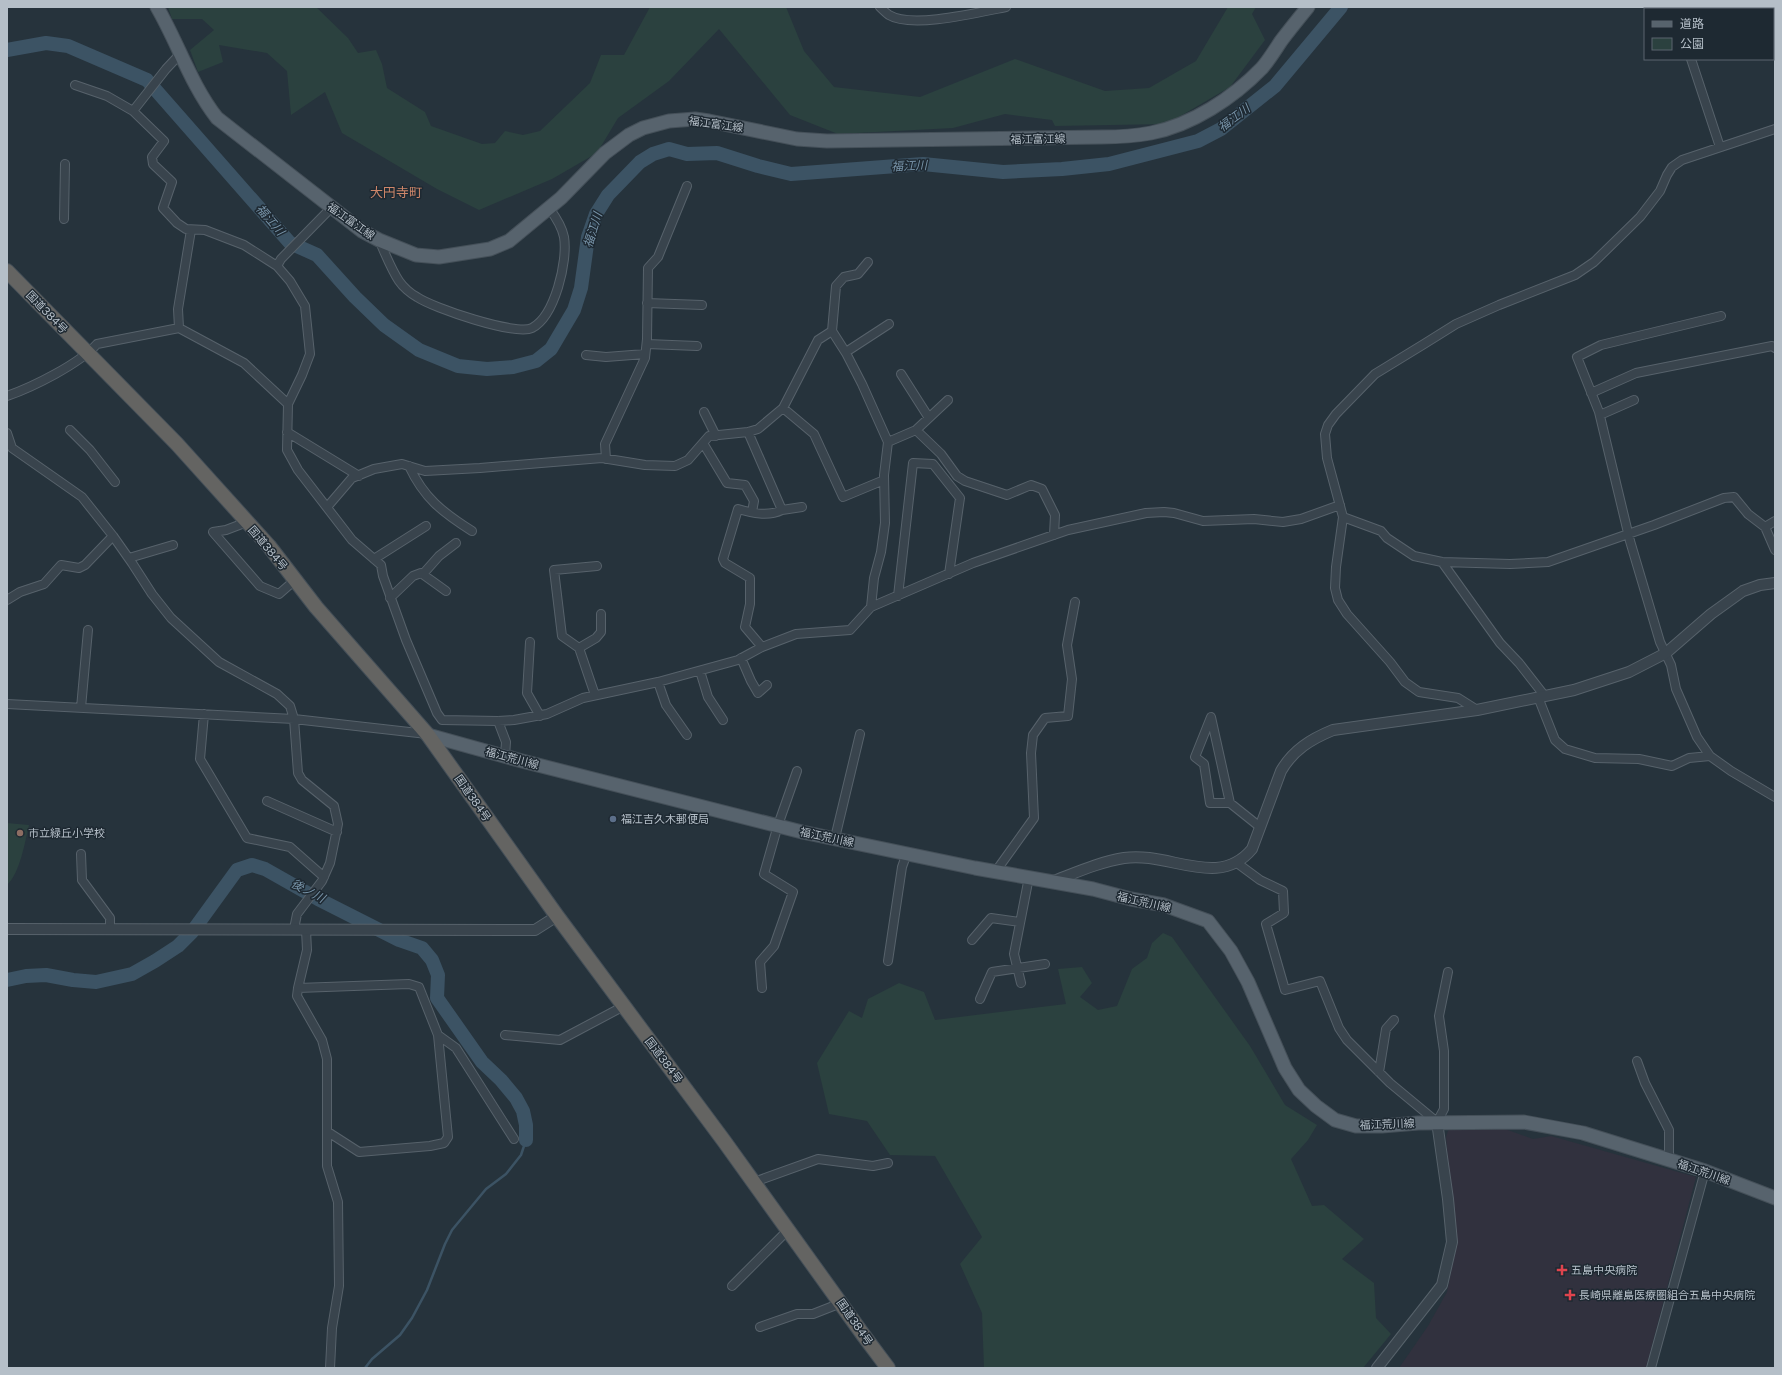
<svg xmlns="http://www.w3.org/2000/svg" width="1782" height="1375" font-family="'Public Sans','Noto Sans JP',sans-serif">
<rect width="100%" height="100%" fill="#26333c"/>
<!-- medical -->
<path fill="#31313e" d="M1456,1126L1505,1129L1533,1139L1551,1136L1696,1177L1646,1368H1399L1428,1326L1447,1292L1456,1247L1446,1137L1448,1131Z"/>
<!-- green -->
<path fill="#2b413f" d="M168,7H316L348,38L358,53L376,50L382,64L387,88L425,112L431,126L482,144L495,143L505,131L523,135L540,131L590,83L601,55H624L650,7H786L804,51L834,87L920,97L1015,59L1105,91L1149,88L1196,61L1228,7H1256L1252,14L1265,40L1230,87L1167,124L1055,126L1052,120L1005,114L953,128L838,134L790,115L719,29L669,81L618,118L597,153L552,179L479,210L437,189L342,133L325,92L291,115L287,71L267,53L219,45L223,62L198,72L190,50L214,30L202,19H172Z
M7,823L29,825C25,842 20,873 7,885Z
M1163,933L1172,937L1250,1046L1285,1105L1317,1125L1308,1140L1291,1159L1312,1206L1324,1205L1364,1239L1342,1259L1374,1283L1376,1318L1391,1334L1363,1368H984L982,1313L960,1264L982,1237L935,1156L890,1155L867,1121L829,1114L817,1063L849,1011L862,1018L868,999L899,983L924,992L935,1020L1066,1004L1058,969L1082,967L1092,983L1080,997L1098,1010L1117,1006L1132,969L1147,958L1152,943Z"/>
<g fill="none" stroke-linecap="round" stroke-linejoin="round">
<!-- stream -->
<path stroke="#3c5364" stroke-width="2.5" d="M365,1368L372,1359L400,1335L412,1318L427,1290L445,1244L452,1230L486,1189L506,1174L521,1155L526,1140"/>
<!-- river -->
<path stroke="#3c5364" stroke-width="14" d="M7,50L46,43L68,46L147,80L290,243L317,255L355,297L384,325L419,350L458,366L487,369L513,367L536,361L551,349L574,310L581,288L588,237L596,214L608,195L640,162L653,154L669,149L687,154L717,153L758,166L791,174L923,164L1003,172L1062,169L1109,164L1198,141L1221,129L1275,86L1341,7
M7,980L26,976L46,975L73,980L96,982L132,974L155,961L178,946L192,932L237,870L252,865L265,869L318,899L399,940L422,948L432,960L438,975L437,998L482,1062L501,1080L516,1098L523,1111L526,1125V1140"/>
<!-- minor casing -->
<g stroke="#57626b" stroke-width="10">
<path id="minor" d="M880,7C883,10 886,13 889,15C912,29 980,12 1006,7
M1674,7L1675,9
M1691,59L1720,147
M75,85L107,96L133,111L164,141L152,157L153,164L172,182L163,208L177,223L186,229L205,230L244,245L277,266
M133,111L166,69L181,53
M332,207L281,259L277,266L290,281L305,306L310,354L302,375L288,404L287,450L298,470L352,540L381,565L383,576L406,640L437,713L442,720L498,721L514,720L547,714L583,698L658,682L738,660L762,647L796,634L850,630L871,607L973,563L1068,530L1146,513L1164,512L1174,513L1203,521L1254,519L1283,522L1301,519L1340,505
M64,219L65,164
M379,240C385,253 391,269 399,281C403,287 411,294 417,297C433,308 516,336 532,328C555,316 568,261 564,237C562,227 555,216 549,208
M868,262L858,274L844,277L836,286L832,331L846,353L862,384L888,442L916,430L941,454L957,476L965,481L1007,495L1031,485L1042,489L1055,515L1054,535
M647,303L702,305
M1721,316L1601,345L1577,357L1599,412L1630,541L1660,642L1671,665L1676,689L1697,737L1710,756L1731,771L1775,797
M179,328L178,309L191,230
M647,344L697,346
M846,352L889,324
M586,355L606,357L645,354
M901,374L929,418
M1591,393L1636,373L1772,346L1775,348
M7,396C33,387 79,364 97,344L179,328L244,363L288,404
M783,408L814,434L843,497L884,480
M704,412L716,436
M1600,415L1634,400
M70,430L90,450L115,482
M916,430L948,400
M287,432L359,476
M748,432L782,510C768,517 752,513 738,509L723,559L725,563L750,578V604L745,627L762,647
M7,433L12,448L82,497L113,536L132,563L152,594L171,618L219,662L277,694L290,706L294,719L298,773L302,780L334,806L338,824L330,863L322,881L297,914L294,929
M703,443L727,483L745,485L754,501L752,512
M606,459L605,444L645,358L647,339L648,268L658,257L687,186
M409,466C424,498 442,512 472,531
M328,506L352,478L374,469L402,464L425,471L480,468L602,458L645,465L675,466L688,460L709,436L748,432L758,429L783,408L818,340L832,331
M782,510L802,507
M1343,517L1381,531L1387,538L1414,556L1442,562L1510,564L1548,562L1654,525L1724,498L1734,497L1748,514L1765,527L1775,550
M247,522L226,530L213,532L260,586L279,594L295,580
M1765,527L1775,521
M129,558L173,545
M374,559L426,526
M1442,562L1500,643L1519,663L1544,695
M423,574L439,556L456,543
M898,596L913,463L933,464L960,498L949,574
M390,598L413,576L421,573L446,591
M7,600L20,592L44,584L61,565L79,568L85,565L113,536
M871,607L874,578L881,552L885,523L884,475L888,442
M530,642L527,693L540,716
M579,648L596,638L601,632V614
M741,658L751,681L758,693L767,685
M700,671L708,697L723,720
M658,682L666,705L687,735
M595,695L579,648L562,636L554,570L597,566
M1538,697L1555,740L1565,749L1595,758L1639,759L1672,766L1689,758L1710,756
M7,704L294,719L427,734
M81,708L88,630
M1477,710L1458,698L1419,692L1405,682L1390,662L1347,614L1338,600L1335,588L1336,567L1343,517L1327,458L1325,434L1328,425L1336,414L1375,374L1424,344L1456,324L1499,305L1575,275L1594,262L1640,217L1660,191L1667,175L1672,167L1682,160L1775,129
M204,714L200,759L247,838L290,847L324,877
M498,721L506,742L505,756
M267,801L337,832
M1230,803H1210L1204,764L1195,757L1211,717L1230,803L1260,827
M835,838L860,734
M81,854L82,880L110,918V929
M1237,863L1260,880L1283,891L1284,913L1266,924L1285,990L1320,981L1339,1028L1347,1040L1390,1083L1437,1122L1444,1109V1051L1439,1016L1448,972
M996,871L1034,818L1031,753L1033,735L1045,718L1068,716L1072,679L1067,645L1075,602
M306,930L307,950L298,988L297,996L322,1040L327,1059V1166L338,1202L339,1286L332,1328L330,1368
M972,940L991,918L1020,922
M888,961L902,867L907,853
M1021,983L1014,954L1029,877
M298,988L409,984L419,987L438,1035L448,1137L444,1143L430,1146L359,1152L328,1132
M762,988L760,962L774,946L793,892L764,874L778,825L797,771
M980,999L992,972L1045,964
M438,1035L456,1048L514,1139
M505,1035L560,1040L624,1006
M1637,1061L1645,1083L1669,1130V1160
M1379,1072L1386,1029L1394,1020
M754,1182L818,1159L873,1166L888,1163
M732,1286L788,1230
M760,1327L797,1314H813L841,1303
M1651,1368L1705,1171"/>
</g>
<!-- tertiary casing -->
<g stroke="#57626b" stroke-width="12">
<path id="tertiary" d="M1051,882C1075,873 1099,862 1124,858C1169,851 1218,890 1252,849L1281,771C1293,750 1311,739 1333,730L1477,710L1574,690L1629,672L1666,653L1711,614L1743,591L1760,585L1775,583
M7,929L535,930L557,916
M1377,1368L1442,1285L1452,1242L1448,1199L1437,1122"/>
</g>
<!-- primary casing -->
<g stroke="#455059" stroke-width="15">
<path id="primary" d="M157,7C178,43 191,85 217,118L362,231L379,240L416,255L439,257L490,249L509,241L561,198L605,153L629,135L643,128L669,121L695,119L709,121L797,139L827,141L1102,137C1118,137 1135,136 1151,133C1192,125 1233,98 1262,68C1269,60 1275,50 1281,41C1290,29 1299,18 1308,7
M428,735L522,761L802,832L975,868L1093,889L1131,899L1164,905L1208,921L1231,951L1248,982L1285,1068L1299,1090L1316,1106L1335,1120L1356,1126H1382L1418,1123L1524,1122L1583,1133L1705,1171L1775,1198"/>
</g>
<!-- trunk casing -->
<g stroke="#444f58" stroke-width="16">
<path id="trunk" d="M7,271L177,444L269,546L316,607L428,735L557,916L724,1141L864,1336L888,1368"/>
</g>
<!-- minor -->
<use href="#minor" stroke="#39444d" stroke-width="8"/>
<!-- tertiary -->
<use href="#tertiary" stroke="#39444d" stroke-width="10"/>
<!-- primary -->
<use href="#primary" stroke="#57636d" stroke-width="13"/>
<!-- trunk -->
<use href="#trunk" stroke="#646462" stroke-width="14"/>
</g>
<!-- markers -->
<circle fill="#5c6f8a" stroke="#1e2932" stroke-width="1.5" cx="613" cy="819" r="4"/>
<circle fill="#8d6e63" stroke="#1e2932" stroke-width="1.5" cx="20" cy="833" r="4"/>
<g fill="#e0444e" stroke="#1e2932" stroke-width="1.5">
<path d="M1560 1264h4v4h4v4h-4v4h-4v-4h-4v-4h4z"/>
<path d="M1568 1289h4v4h4v4h-4v4h-4v-4h-4v-4h4z"/>
</g>
<g text-anchor="middle" dominant-baseline="central" stroke-width="3" stroke-linejoin="round" paint-order="stroke">
<!-- street labels -->
<g font-size="11" fill="#b5bfc8" stroke="#1e2932">
<text transform="translate(716 124) rotate(8)">福江富江線</text>
<text transform="translate(1038 139) rotate(-1)">福江富江線</text>
<text transform="translate(351 221) rotate(35)">福江富江線</text>
<text transform="translate(47 312) rotate(46)">国道384号</text>
<text transform="translate(268 548) rotate(50)">国道384号</text>
<text transform="translate(512 758) rotate(15)">福江荒川線</text>
<text transform="translate(473 798) rotate(55)">国道384号</text>
<text transform="translate(827 837) rotate(12)">福江荒川線</text>
<text transform="translate(1144 902) rotate(13)">福江荒川線</text>
<text transform="translate(664 1060) rotate(53)">国道384号</text>
<text transform="translate(1387 1124) rotate(-2)">福江荒川線</text>
<text transform="translate(1704 1172) rotate(19)">福江荒川線</text>
<text transform="translate(855 1322) rotate(55)">国道384号</text>
</g>
<!-- poi labels -->
<g font-size="11" fill="#b5bfc8" stroke="#1e2932" text-anchor="start">
<text x="621" y="819">福江吉久木郵便局</text>
<text x="28" y="833">市立緑丘小学校</text>
<text x="1571" y="1270">五島中央病院</text>
<text x="1579" y="1295">長崎県離島医療圏組合五島中央病院</text>
</g>
<!-- water labels -->
<g font-size="12" font-style="italic" fill="#7894a9" stroke="#1e2932">
<text transform="translate(1234 118) rotate(-37)">福江川</text>
<text transform="translate(909 166) rotate(-2)">福江川</text>
<text transform="translate(270 220) rotate(49)">福江川</text>
<text transform="translate(593 230) rotate(-73)">福江川</text>
<text transform="translate(308 891) rotate(28)">後ノ川</text>
</g>
<!-- quarter labels -->
<g font-size="13" fill="#ce876a" stroke="#1e2932">
<text x="396" y="192">大円寺町</text>
</g>
</g>
<!-- border -->
<rect width="1782" height="1375" fill="none" stroke="#b5bfc8" stroke-width="16"/>
<!-- legend -->
<rect x="1644" y="8" width="130" height="52" fill="#1e2932" stroke="#5a656e"/>
<rect x="1652" y="21" width="20" height="6" fill="#57636d" stroke="#5a656e"/>
<text x="1680" y="28" font-size="12" fill="#b5bfc8">道路</text>
<rect x="1652" y="38" width="20" height="12" fill="#2b413f" stroke="#5a656e"/>
<text x="1680" y="48" font-size="12" fill="#b5bfc8">公園</text>
</svg>
